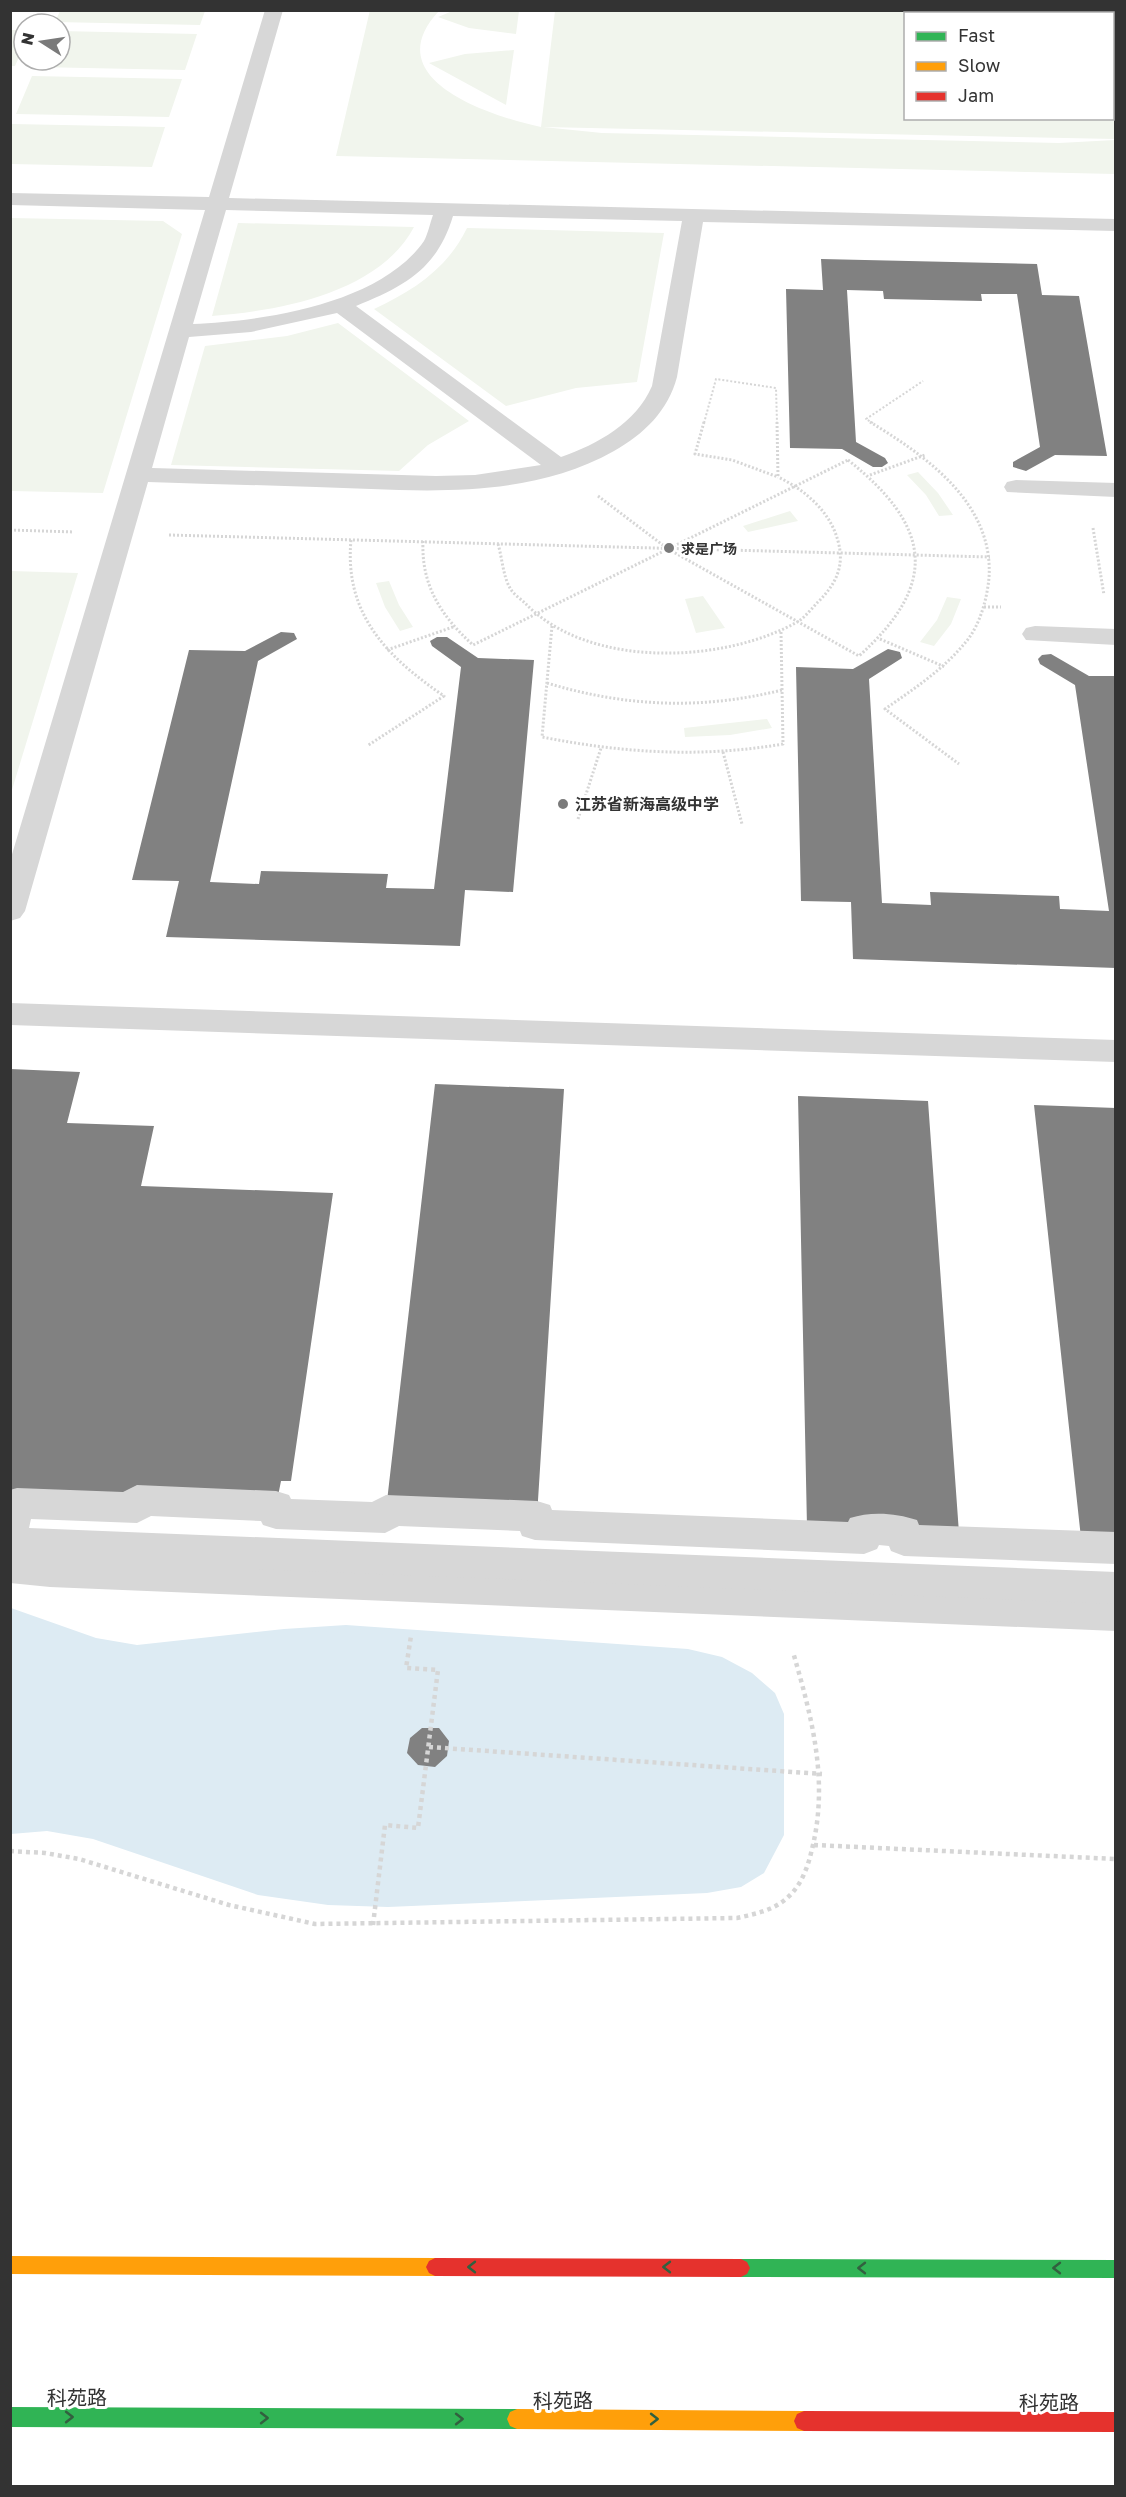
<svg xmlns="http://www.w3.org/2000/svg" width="1126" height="2497" font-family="'Golos Text','Noto Sans SC',sans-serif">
<rect width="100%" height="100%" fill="#fff"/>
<!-- green -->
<path fill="#f1f5ed" d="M370,10L439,11C375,79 490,116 541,127L555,11H1091L1092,13L906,14V118H1112L1113,107L1115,139L543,127L602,133L1059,143L1115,140V174L336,156Z
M455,10L519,11L516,34L469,28L438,17Z
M60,11V10L205,11L200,25L55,22Z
M11,30H24V46L15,66H11Z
M60,31L197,34L185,70L36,67L39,60H60Z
M514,50L506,105L429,63L465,54Z
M32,76L182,79L169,117L16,114Z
M12,124L165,127L152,167L11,164Z
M11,218L163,221L182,234L103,493L11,491Z
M238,223L414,227C379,293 279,311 212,316Z
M467,228L664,233L637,382L576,388L506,406L374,309C413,291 448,268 467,228Z
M338,323L469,421L428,445L399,471L171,465L205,346L287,336Z
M918,472L938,493L953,515L939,516L926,495L907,475Z
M790,511L798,521L748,532L743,526Z
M11,571L78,573L11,793L10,571Z
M389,581L399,605L413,627L400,631L385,607L376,583Z
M703,596L725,628L696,633L685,599Z
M947,597L961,599L951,624L934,646L920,642L937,620Z
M767,719L772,728L730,735L685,737L684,728Z"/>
<!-- water -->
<path fill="#ddebf3" d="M11,1608L96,1638L137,1645L284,1629L346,1625L688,1649L722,1657L752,1673L775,1693L784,1714V1835L764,1873L741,1887L707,1893L388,1907L328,1905L258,1895L93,1839L47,1831L11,1834Z"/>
<!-- building -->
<path fill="#818181" d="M821,259L1037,264L1042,295L1079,296L1107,456L1055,455L1026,471L1013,467V462L1040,447L1017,294H981L982,301L884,299L883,291L847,290L856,442L885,458L888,463L882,467H873L842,449L790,448L786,289L823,290Z
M281,632L294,633L297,639L258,661L210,882L259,884L261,871L388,874L386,888L434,889L461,667L432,646L430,641L437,637H447L478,658L534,660L513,892L465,890L460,946L166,937L179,881L132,880L189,650L245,651Z
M888,649L900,652L902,658L869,679L882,903L931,905L930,892L1059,896L1060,909L1109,911L1075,685L1040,664L1038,659L1042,655L1051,654L1089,676H1116V968L853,959L851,902L801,901L796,667L853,669Z
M10,1069L80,1072L67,1123L154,1126L141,1186L333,1193L291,1481H281L276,1506L10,1495Z
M435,1084L564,1089L537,1516L386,1510Z
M798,1096L928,1101L959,1533L807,1527Z
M1034,1105L1116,1108V1539L1081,1538Z
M422,1728H439L449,1741L447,1756L435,1767L418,1765L407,1753L410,1738Z"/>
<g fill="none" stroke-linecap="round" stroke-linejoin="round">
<!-- path-far2 -->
<path stroke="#d6d6d6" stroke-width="2" stroke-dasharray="2 2" stroke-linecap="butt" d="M704,423L716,379L776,388L777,423
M873,423L866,419L923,381"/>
<!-- path-far1 -->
<path stroke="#d6d6d6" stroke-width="3" stroke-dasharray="2 2" stroke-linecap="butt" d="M704,422L695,454L732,460L778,477
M777,422L778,477
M870,422C926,456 994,503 989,578C987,598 981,621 969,638C946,668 915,688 885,709L959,764
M848,460C931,526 940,583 859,656L668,549Z
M870,475L925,455
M598,496L668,549
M1093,528L1104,595
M10,530L74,532
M169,535L990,557
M351,540C344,614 387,657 444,696L367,746
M423,541C421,585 441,616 473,645L668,549
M498,544C502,557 503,576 510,588C513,594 521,599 526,604C589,669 724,664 799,621C806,616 812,608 818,602C836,584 845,566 838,541C830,511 805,490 778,477
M984,607H1001
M552,626L542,737C623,753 701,758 783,744L781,632
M880,639L945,667
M387,650L453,627
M547,683C626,707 702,710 782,690
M723,752L742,824
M578,819L601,748"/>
<!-- path -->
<path stroke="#d6d6d6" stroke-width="4.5" stroke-dasharray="4 4" stroke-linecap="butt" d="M429,1747L822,1774
M814,1845L1116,1859
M10,1851L45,1853L79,1859L229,1905L315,1924L737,1918C755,1914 774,1910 787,1898C801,1886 808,1867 812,1849C829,1781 812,1718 793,1652
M373,1925L385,1825L418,1828L438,1670L406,1668L411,1636"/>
<!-- lane -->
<path fill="#d7d7d7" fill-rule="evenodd" d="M265,10H283L229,198L1116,219V231L703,222L677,377C668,411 644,434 614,451C523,502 416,490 316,487C260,485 204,484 148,482L25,911L20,918L10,921V861L205,210L10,205V193L209,197ZM226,210L433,215C430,223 428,234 424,241C380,304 264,321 193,324ZM453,216L682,221L652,386C636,423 598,444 561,457L356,306C405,286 437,269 453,216ZM337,313L541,465L475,475L436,476L152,468L189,337L251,332Z
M1016,480L1116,483V497L1007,492L1004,487L1007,482Z
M1035,626L1116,629V645L1026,640L1022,634L1026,628Z
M10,1003L1116,1040V1062L10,1025Z
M10,1551L50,1555L1116,1599V1631L50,1587L10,1583Z"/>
<!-- street -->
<path fill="#d7d7d7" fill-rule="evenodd" d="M137,1485L276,1491L289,1495L291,1499L372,1502L386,1495L537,1501L550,1505L552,1510L848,1522L850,1518C871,1511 896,1513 917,1520L919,1525L1116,1532V1564L904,1556L891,1551L889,1546L879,1545L877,1549L864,1554L535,1540L522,1536L520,1531L399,1526L385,1533L276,1529L263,1525L261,1521L151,1516L137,1523L31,1519L29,1528L1116,1572V1604L10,1559V1490L17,1488L123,1492Z"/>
<!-- fast -->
<path fill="#30b455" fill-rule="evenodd" d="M741,2259L1116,2260V2278L741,2277L735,2274L732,2268L735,2262Z
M10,2407L517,2409L524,2412L527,2419L524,2426L517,2429L10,2427Z"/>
<!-- slow -->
<path fill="#ff9f0a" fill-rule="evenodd" d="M10,2256L435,2258L441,2261L444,2267L441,2273L435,2276L10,2274Z
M517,2409L804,2411L811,2414L814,2421L811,2428L804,2431L517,2429L510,2426L507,2419L510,2412Z"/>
<!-- jam -->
<path fill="#e5322d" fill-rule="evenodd" d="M435,2258L741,2259L747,2262L750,2268L747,2274L741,2277L435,2276L429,2273L426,2267L429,2261Z
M804,2411L1116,2412V2432L804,2431L797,2428L794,2421L797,2414Z"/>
</g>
<!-- one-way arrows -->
<defs><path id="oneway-chevron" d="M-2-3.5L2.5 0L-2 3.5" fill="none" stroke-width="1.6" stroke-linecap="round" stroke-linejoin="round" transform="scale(1.5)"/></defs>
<g stroke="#32603f">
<use href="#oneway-chevron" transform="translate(472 2267) rotate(-180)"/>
<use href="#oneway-chevron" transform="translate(667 2267) rotate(-180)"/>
<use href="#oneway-chevron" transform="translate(862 2268) rotate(-180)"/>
<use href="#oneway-chevron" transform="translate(1057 2268) rotate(-180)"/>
<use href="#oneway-chevron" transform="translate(69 2417)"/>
<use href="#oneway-chevron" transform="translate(264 2418)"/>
<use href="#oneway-chevron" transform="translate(459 2419)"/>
<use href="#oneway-chevron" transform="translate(654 2419)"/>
</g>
<!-- markers -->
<g fill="#7a7a7a" stroke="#fff" stroke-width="2">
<circle cx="669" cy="548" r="6"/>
<circle cx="563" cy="804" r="6"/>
</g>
<g text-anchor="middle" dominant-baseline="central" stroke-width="6" stroke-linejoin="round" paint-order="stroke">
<!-- far-poi labels -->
<g font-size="14" font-weight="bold" fill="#333" stroke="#fff" text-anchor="start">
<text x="681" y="548">求是广场</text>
</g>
<!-- poi labels -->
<g font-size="16" font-weight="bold" fill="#333" stroke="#fff" text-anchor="start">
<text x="575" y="804">江苏省新海高级中学</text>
</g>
<!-- near-street labels -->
<g font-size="20" fill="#333" stroke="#fff">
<text x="77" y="2397">科苑路</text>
<text x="563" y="2400">科苑路</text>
<text x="1049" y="2402">科苑路</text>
</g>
</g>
<!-- border -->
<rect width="1126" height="2497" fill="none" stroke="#333333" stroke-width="24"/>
<!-- legend -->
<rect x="904" y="12" width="210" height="108" fill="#ffffff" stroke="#adadad" stroke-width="1.5"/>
<rect x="916" y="32" width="30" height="9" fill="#30b455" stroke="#adadad" stroke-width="1.5"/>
<text x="958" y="42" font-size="18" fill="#333333">Fast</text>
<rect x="916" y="62" width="30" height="9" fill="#ff9f0a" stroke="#adadad" stroke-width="1.5"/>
<text x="958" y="72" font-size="18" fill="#333333">Slow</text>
<rect x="916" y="92" width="30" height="9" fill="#e5322d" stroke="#adadad" stroke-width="1.5"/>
<text x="958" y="102" font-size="18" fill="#333333">Jam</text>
<!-- north arrow -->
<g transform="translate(42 42) rotate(282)"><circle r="28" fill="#ffffff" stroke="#adadad" stroke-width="1.5"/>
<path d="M0-4.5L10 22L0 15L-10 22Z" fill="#7a7a7a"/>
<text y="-9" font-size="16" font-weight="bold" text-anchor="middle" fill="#333333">N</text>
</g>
</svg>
